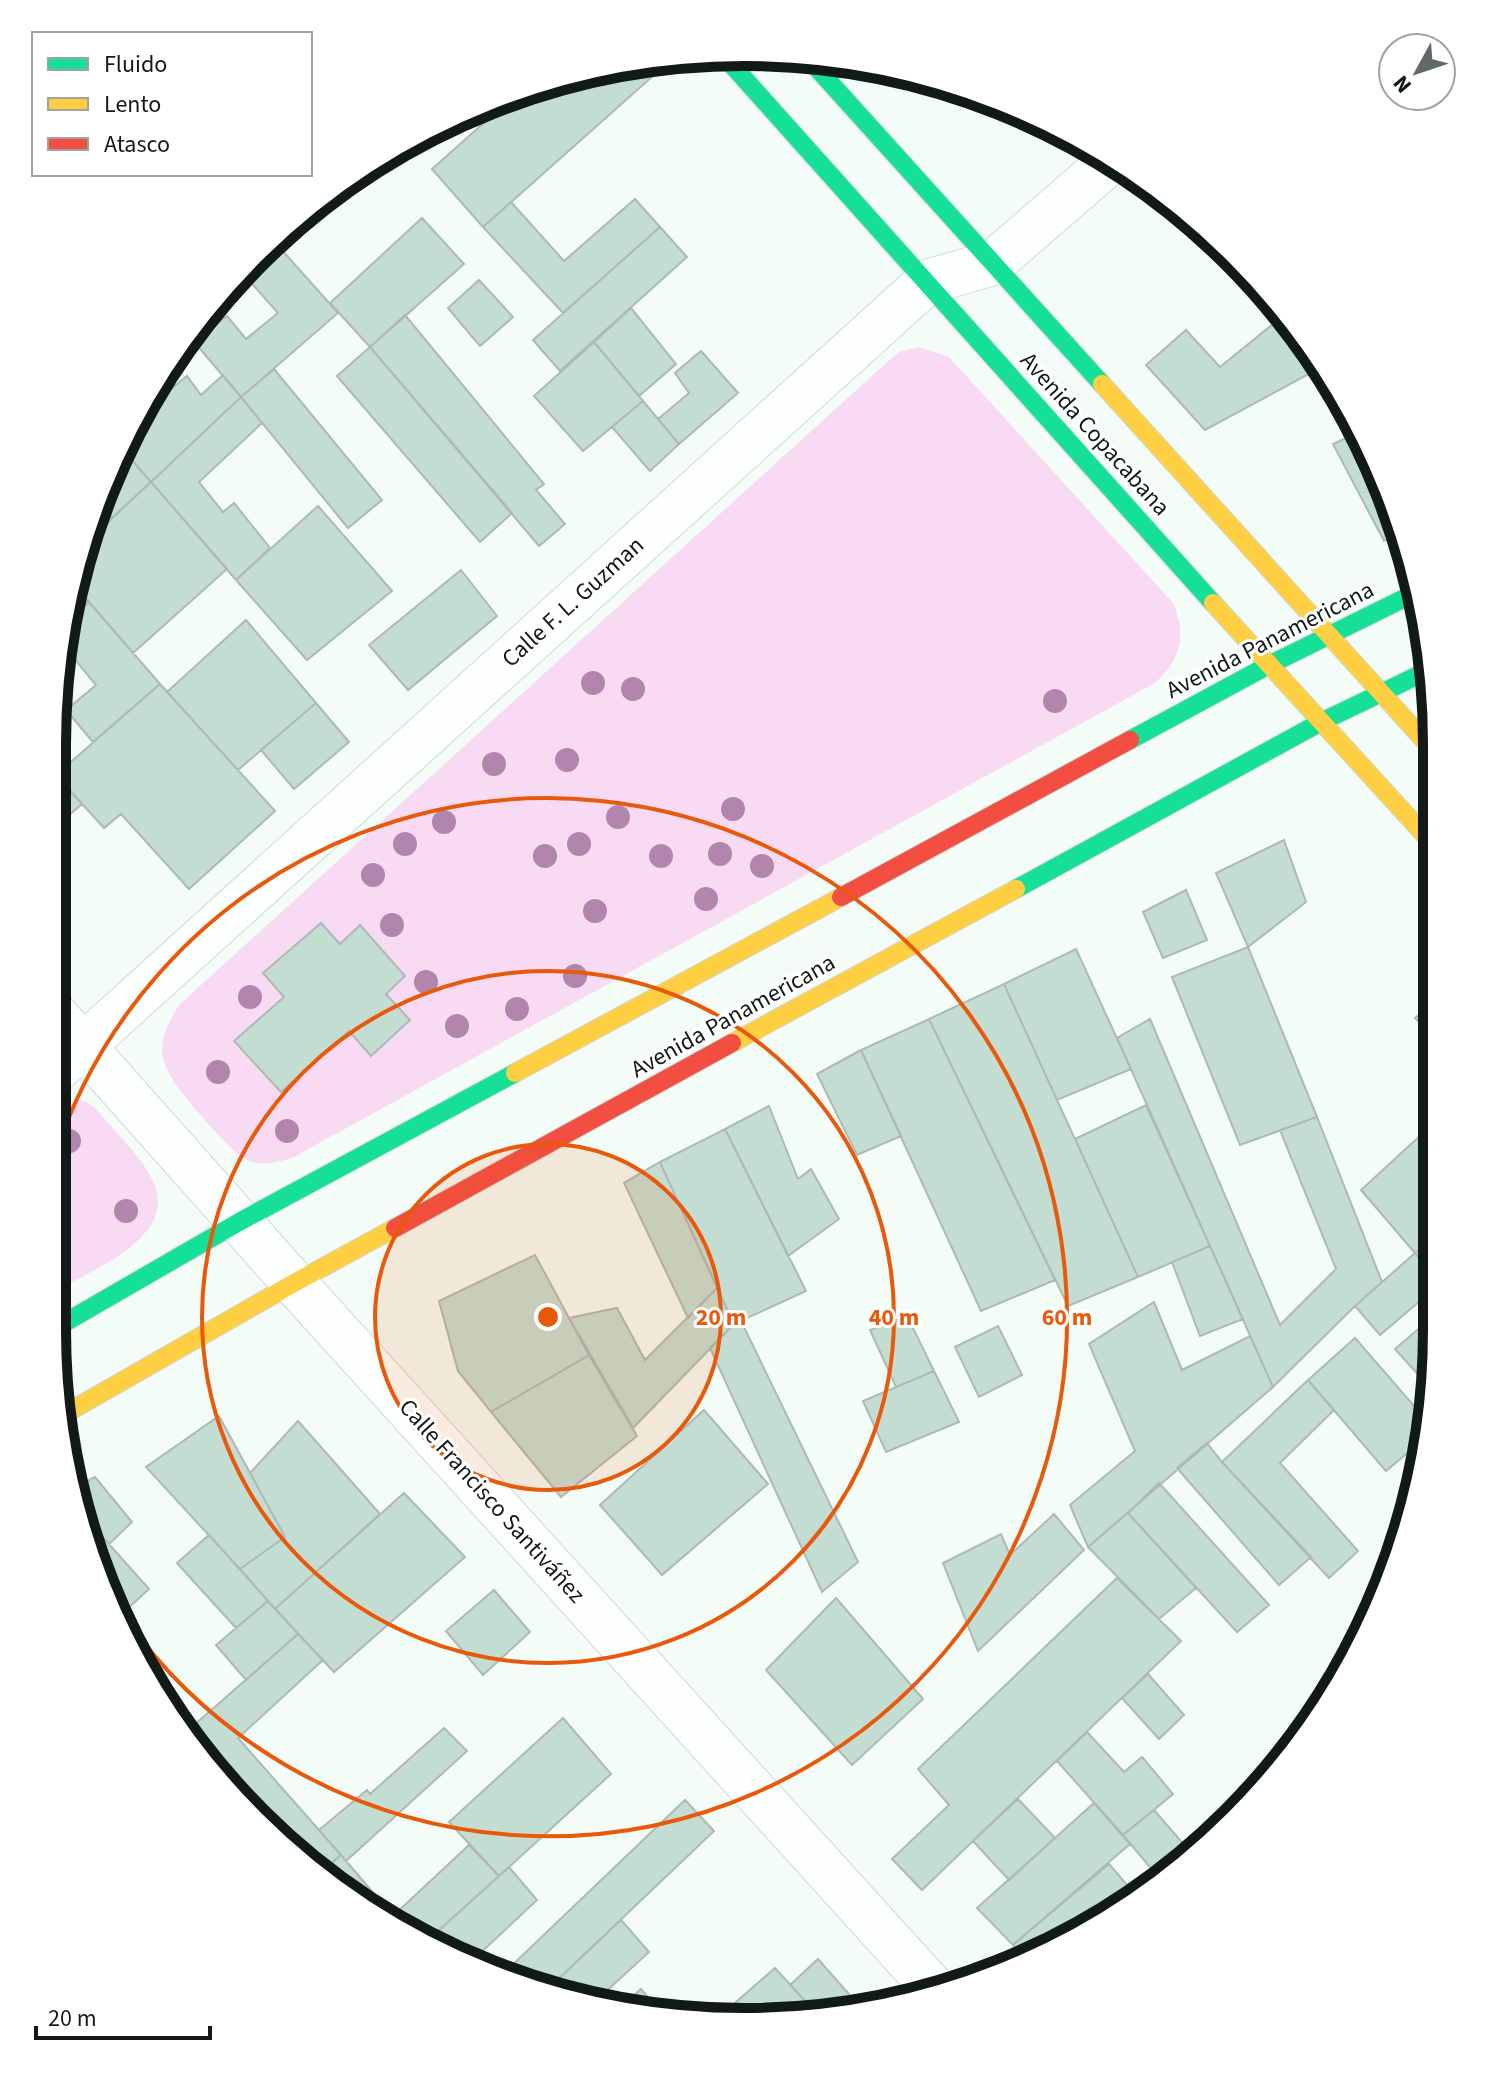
<svg xmlns="http://www.w3.org/2000/svg" width="1489" height="2074" font-family="'Source Sans 3',sans-serif">
<rect width="100%" height="100%" fill="#f4fcf8"/>
<!-- green -->
<path fill="#f8daf3" d="M919,347L949,357L1173,603C1187,636 1181,659 1155,683L292,1158C275,1163 259,1167 244,1158C229,1150 182,1095 173,1080C168,1072 162,1060 162,1051C162,1034 171,1019 179,1005L884,365L899,352Z
M77,1100L87,1102L95,1108C114,1131 140,1154 153,1181C180,1238 90,1271 52,1292V1118L64,1106Z"/>
<!-- building -->
<path fill="#c4ddd3" stroke="#b0b8b4" stroke-width="2" d="M641,61L653,76L483,227L432,169L523,88Z
M994,102L1028,115L1015,126Z
M635,199L660,227L563,313L483,227L511,202L564,261Z
M422,218L464,264L370,347L330,303Z
M660,227L687,257L560,371L533,340Z
M274,241L338,313L241,397L194,342L227,316L246,339L278,313L245,276Z
M479,280L513,317L480,346L448,308Z
M631,308L676,364L639,396L594,342Z
M215,313L221,320L194,342L193,340Z
M405,315L544,484L536,490L565,524L539,546L370,347Z
M1283,316L1316,370L1205,430L1146,365L1186,330L1220,367Z
M594,342L643,401L583,451L534,396Z
M370,347L512,513L480,542L337,376Z
M701,351L738,393L679,444L658,419L689,393L675,373Z
M274,369L382,500L348,528L241,397Z
M223,375L241,397L151,482L125,452L145,398L147,396L154,403L187,376L201,395Z
M241,397L262,423L199,482L223,512L234,503L270,548L236,580L151,482Z
M643,401L679,444L650,471L612,427Z
M1356,433L1384,479L1399,534L1384,541L1333,444Z
M125,452L151,482L105,525L99,519Z
M151,482L227,569L133,653L74,585L93,535Z
M318,506L392,591L307,660L236,580Z
M99,519L105,525L93,535Z
M461,570L497,616L408,690L369,645Z
M74,585L89,602L64,623L65,609Z
M89,602L160,684L93,742L66,710L96,685L62,644L64,623Z
M246,620L316,703L238,770L167,692Z
M160,684L275,811L189,889L121,814L104,828L56,775Z
M316,703L349,742L294,789L261,750Z
M56,775L82,804L52,830V778Z
M1284,840L1306,902L1248,947L1216,873Z
M52,883L69,905L52,920Z
M1186,890L1207,940L1163,958L1143,912Z
M321,923L340,944L360,925L405,976L386,994L410,1020L371,1056L349,1031L281,1092L234,1041L284,997L263,973Z
M1248,947L1317,1117L1240,1145L1172,977Z
M1076,949L1131,1069L1057,1100L1004,984Z
M1004,984L1138,1277L1068,1306L929,1019Z
M1433,1002V1037L1415,1018Z
M929,1019L1055,1280L981,1311L861,1050Z
M1150,1019L1280,1325L1336,1269L1280,1130L1317,1117L1382,1282L1355,1306L1273,1387L1117,1038Z
M861,1050L901,1136L857,1155L817,1074Z
M1146,1105L1210,1246L1138,1277L1075,1139Z
M769,1106L798,1179L811,1169L839,1219L788,1256L725,1129Z
M1434,1123L1435,1236L1415,1253L1361,1190Z
M725,1129L806,1291L734,1324L660,1162Z
M660,1162L717,1288L688,1318L624,1183Z
M1435,1236V1277L1415,1253Z
M1210,1246L1243,1319L1200,1336L1172,1262Z
M1415,1253L1435,1277V1288L1380,1335L1355,1306Z
M535,1255L589,1355L491,1412L458,1371L439,1301Z
M717,1288L734,1324L633,1428L569,1318L617,1308L645,1360Z
M1154,1302L1182,1370L1250,1336L1273,1387L1088,1547L1070,1505L1135,1451L1089,1344Z
M1435,1315L1436,1374L1433,1391L1395,1349Z
M907,1316L934,1371L896,1387L870,1330Z
M741,1321L858,1562L822,1592L710,1348L734,1324Z
M998,1326L1022,1375L979,1397L955,1347Z
M1355,1338L1428,1422L1425,1438L1386,1471L1308,1380Z
M589,1355L637,1436L561,1497L491,1412Z
M934,1371L959,1422L886,1452L863,1401Z
M1308,1380L1334,1410L1280,1463L1358,1551L1329,1578L1222,1462Z
M704,1410L768,1484L662,1575L600,1505Z
M219,1416L285,1537L240,1569L146,1467Z
M298,1421L380,1514L275,1609L240,1569L285,1537L250,1473Z
M1425,1438L1422,1460L1412,1449Z
M1207,1443L1222,1462L1311,1557L1279,1585L1177,1468Z
M95,1477L132,1522L109,1544L75,1506L73,1488Z
M1159,1483L1269,1605L1237,1632L1128,1513Z
M404,1493L465,1557L334,1672L275,1609Z
M75,1506L149,1589L123,1613L76,1509Z
M1128,1513L1196,1588L1159,1619L1088,1547Z
M1054,1514L1084,1550L978,1651L943,1563L1001,1534L1010,1555Z
M209,1535L268,1601L236,1628L177,1563Z
M1117,1578L1181,1641L922,1890L892,1859L949,1805L918,1769Z
M494,1590L530,1632L483,1675L446,1631Z
M836,1598L923,1699L852,1765L766,1670Z
M268,1601L298,1634L246,1680L216,1645Z
M1367,1633L1366,1635L1355,1652L1350,1646Z
M298,1634L323,1660L238,1738L341,1855L321,1872L288,1850L185,1733Z
M1148,1674L1184,1715L1159,1739L1122,1698Z
M563,1718L611,1774L499,1876L449,1822Z
M444,1728L467,1751L346,1861L319,1830L367,1790L370,1794Z
M1087,1732L1124,1772L1142,1757L1173,1794L1123,1835L1057,1761Z
M1018,1799L1055,1838L1009,1880L973,1841Z
M685,1800L714,1831L552,1985L506,1971Z
M1094,1803L1130,1844L1013,1945L977,1908Z
M1154,1810L1193,1855L1158,1877L1123,1835Z
M469,1845L499,1876L426,1942L321,1872L341,1855L393,1916Z
M1109,1864L1133,1892L1026,1959L1013,1945Z
M509,1867L537,1900L472,1961L439,1951L426,1942Z
M621,1920L649,1952L598,1999L552,1985Z
M818,1959L862,2009L835,2016H806L804,2013L807,2003L790,1985Z
M775,1968L807,2003L804,2013L806,2016H720Z
M641,1989L664,2016H654L622,2006Z"/>
<g fill="none" stroke-linecap="round" stroke-linejoin="round">
<!-- street casing -->
<g stroke="#d0d9d5" stroke-width="46">
<path id="street" d="M52,1011L294,1283L934,1989
M52,1074L927,282L993,263L1111,161"/>
</g>
<!-- fast casing -->
<g stroke="#d0d9d5" stroke-width="20">
<path id="fast" d="M724,56L1213,603
M806,56L1102,384
M1130,740L1269,665L1415,593
M1016,889L1321,722L1431,669
M52,1330L239,1222L515,1073"/>
</g>
<!-- slow casing -->
<g stroke="#d0d9d5" stroke-width="20">
<path id="slow" d="M1102,384L1432,749
M1213,603L1432,843
M732,1043L1016,889
M515,1073L841,897
M63,1415L294,1283L395,1228"/>
</g>
<!-- jam casing -->
<g stroke="#d0d9d5" stroke-width="20">
<path id="jam" d="M841,897L1130,740
M395,1228L732,1043"/>
</g>
<!-- street -->
<use href="#street" stroke="#fdfffe" stroke-width="44"/>
<!-- fast -->
<use href="#fast" stroke="#16e098" stroke-width="18"/>
<!-- slow -->
<use href="#slow" stroke="#ffcf43" stroke-width="18"/>
<!-- jam -->
<use href="#jam" stroke="#f24e42" stroke-width="18"/>
</g>
<!-- trees -->
<g fill="#b185ac">
<circle cx="593" cy="683" r="12"/>
<circle cx="633" cy="689" r="12"/>
<circle cx="1055" cy="701" r="12"/>
<circle cx="567" cy="760" r="12"/>
<circle cx="494" cy="764" r="12"/>
<circle cx="733" cy="809" r="12"/>
<circle cx="618" cy="817" r="12"/>
<circle cx="444" cy="822" r="12"/>
<circle cx="405" cy="844" r="12"/>
<circle cx="579" cy="844" r="12"/>
<circle cx="720" cy="854" r="12"/>
<circle cx="545" cy="856" r="12"/>
<circle cx="661" cy="856" r="12"/>
<circle cx="762" cy="866" r="12"/>
<circle cx="373" cy="875" r="12"/>
<circle cx="706" cy="899" r="12"/>
<circle cx="595" cy="911" r="12"/>
<circle cx="392" cy="925" r="12"/>
<circle cx="575" cy="976" r="12"/>
<circle cx="426" cy="982" r="12"/>
<circle cx="250" cy="997" r="12"/>
<circle cx="517" cy="1009" r="12"/>
<circle cx="457" cy="1026" r="12"/>
<circle cx="218" cy="1072" r="12"/>
<circle cx="287" cy="1131" r="12"/>
<circle cx="69" cy="1141" r="12"/>
<circle cx="126" cy="1211" r="12"/>
</g>
<!-- distance rings -->
<circle cx="548" cy="1317" r="173" fill="#e8590c" fill-opacity=".12"/>
<g fill="none" stroke="#e8590c" stroke-width="4">
<circle cx="548" cy="1317" r="173"/>
<circle cx="548" cy="1317" r="346"/>
<path d="M53 1161A519 519 0 1 1 125 1618"/>
</g>
<g text-anchor="middle" dominant-baseline="central" stroke-width="6" stroke-linejoin="round" paint-order="stroke">
<!-- street labels -->
<g font-size="24" fill="#121a17" stroke="#fff">
<text transform="translate(1095 434) rotate(48)">Avenida Copacabana</text>
<text transform="translate(573 602) rotate(-42)">Calle F. L. Guzman</text>
<text transform="translate(1270 640) rotate(-27)">Avenida Panamericana</text>
<text transform="translate(733 1016) rotate(-29)">Avenida Panamericana</text>
<text transform="translate(492 1501) rotate(48)">Calle Francisco Santiváñez</text>
</g>
</g>
<!-- crop -->
<path d="M0 0H1489V2074H0ZM744 66H745A678 678 0 0 1 1423 744V1330A678 678 0 0 1 745 2008H744A678 678 0 0 1 66 1330V744A678 678 0 0 1 744 66Z" fill="#fff" fill-rule="evenodd"/>
<path fill="none" stroke="#121a17" stroke-width="10" d="M744 66H745A678 678 0 0 1 1423 744V1330A678 678 0 0 1 745 2008H744A678 678 0 0 1 66 1330V744A678 678 0 0 1 744 66Z"/>
<circle cx="548" cy="1317" r="12" fill="#e8590c" stroke="#fff" stroke-width="4"/>
<g font-size="24" text-anchor="middle" font-weight="bold" fill="#e8590c" stroke="#fff" stroke-width="6" stroke-linejoin="round" paint-order="stroke">
<text x="721" y="1325">20 m</text>
<text x="894" y="1325">40 m</text>
<text x="1067" y="1325">60 m</text>
</g>
<!-- legend -->
<rect x="32" y="32" width="280" height="144" fill="#ffffff" stroke="#a0a3a2" stroke-width="2"/>
<rect x="48" y="58" width="40" height="12" fill="#16e098" stroke="#a0a3a2" stroke-width="2"/>
<text x="104" y="72" font-size="24" fill="#121a17">Fluido</text>
<rect x="48" y="98" width="40" height="12" fill="#ffcf43" stroke="#a0a3a2" stroke-width="2"/>
<text x="104" y="112" font-size="24" fill="#121a17">Lento</text>
<rect x="48" y="138" width="40" height="12" fill="#f24e42" stroke="#a0a3a2" stroke-width="2"/>
<text x="104" y="152" font-size="24" fill="#121a17">Atasco</text>
<!-- north arrow -->
<g transform="translate(1417 72) rotate(230)"><circle r="38" fill="#ffffff" stroke="#a0a3a2" stroke-width="2"/>
<path d="M0-6L14 30L0 20L-14 30Z" fill="#616966"/>
<text y="-12" font-size="22" font-weight="bold" text-anchor="middle" fill="#121a17">N</text>
</g>
<!-- scale -->
<path d="M36 2026v12h174v-12" fill="none" stroke="#121a17" stroke-width="4"/>
<text x="48" y="2026" font-size="24" fill="#121a17" stroke="#ffffff" stroke-width="6" paint-order="stroke">20 m</text>
</svg>
